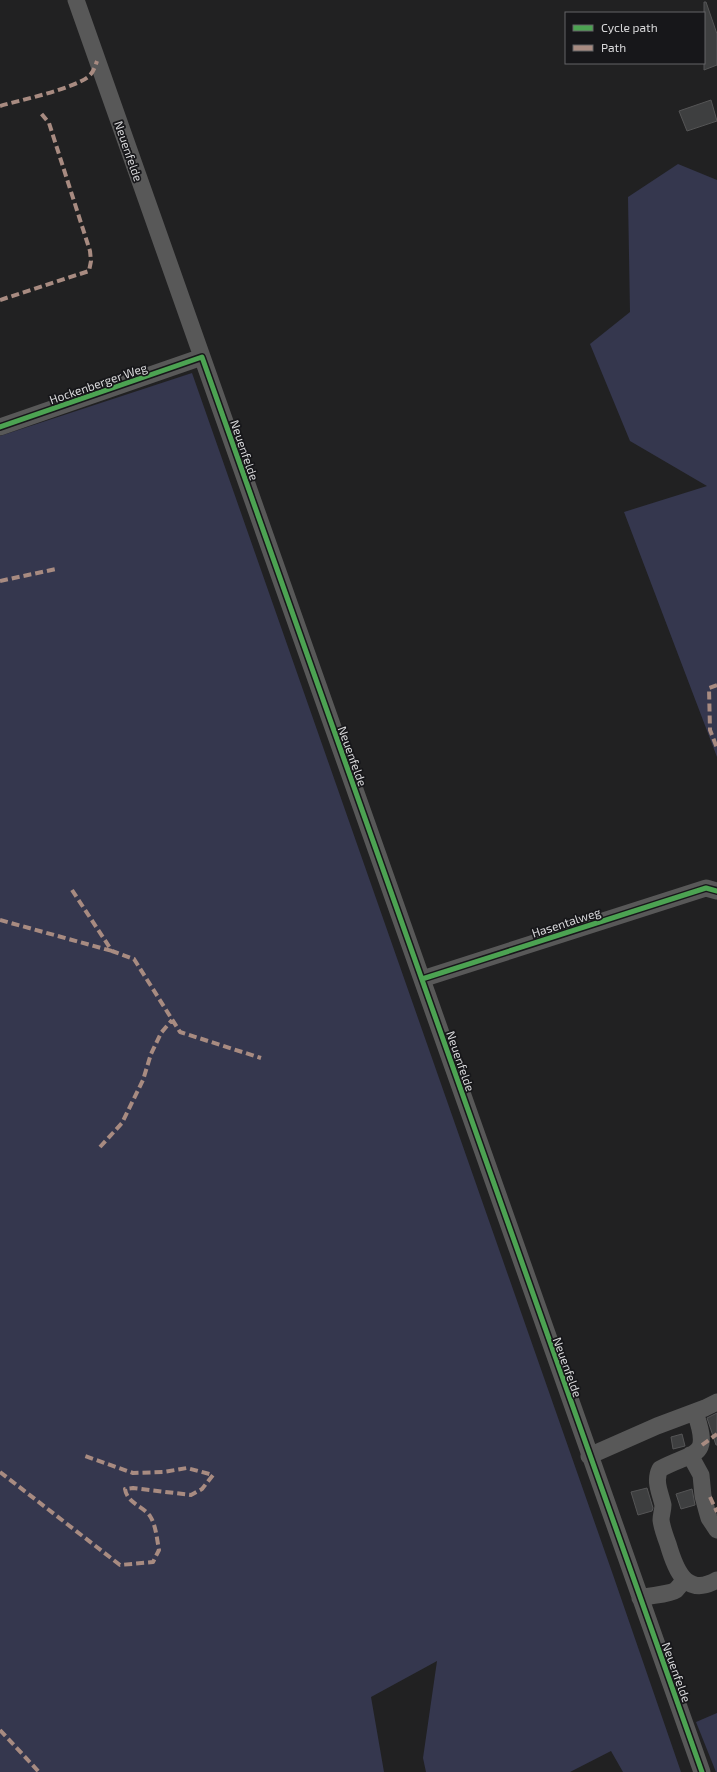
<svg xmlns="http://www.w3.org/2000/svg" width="717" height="1772" font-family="'Exo 2',sans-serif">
<rect width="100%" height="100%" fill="#212122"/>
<!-- green -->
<path fill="#35374e" d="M678,164L717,180V757L624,512L707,486L630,441L590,344L630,312L628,197Z
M192,373L612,1572L681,1772H623L611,1751L570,1772H426L423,1758L437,1661L371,1697L384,1772H0V436Z
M717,1713V1772H716L696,1722Z"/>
<!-- building -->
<path fill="#3e3f40" stroke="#555556" d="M704,2H706L717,34V65L704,70Z
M711,100L717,121L687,131L679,111Z
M717,1413V1445H716L707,1418Z
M682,1434L685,1446L673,1449L671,1437Z
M647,1488L653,1508L652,1511L638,1515L631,1492Z
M692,1489L695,1505L681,1509L676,1494Z"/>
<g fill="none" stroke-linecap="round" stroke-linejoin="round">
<!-- minor -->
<path stroke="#585858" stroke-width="17" d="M76,0L702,1772
M0,427L202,357
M422,979L706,888L717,891
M695,1412C711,1459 696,1450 660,1469C654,1481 660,1492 663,1505C663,1510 661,1515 661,1520C662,1528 665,1536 668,1544C675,1568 685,1598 717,1580
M690,1455L701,1475L703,1496L707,1511L709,1518L717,1530
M589,1456L657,1426L705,1408L717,1402
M640,1598C649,1595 669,1595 676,1590C679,1587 682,1583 684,1579"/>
<!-- quiet -->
<path stroke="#a88b81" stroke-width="4" stroke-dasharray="8 4" stroke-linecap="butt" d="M0,106C21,100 72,89 88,77C93,73 95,67 97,61
M0,300L89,271L91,261L90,251L49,123L40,112
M0,581L56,569
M717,685L709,688L710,730L717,748
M72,890L112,951L134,959L180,1032L261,1058
M0,920L112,951
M100,1147L122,1123L143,1080L151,1054L161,1033L172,1020
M702,1445L717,1434
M0,1472L120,1565L153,1562L159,1550C157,1540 156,1525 150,1516C143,1506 127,1503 125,1489L133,1488L191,1495L202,1489L213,1475L187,1468L163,1472L133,1473L85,1456
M710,1497L717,1512
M0,1730L39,1772"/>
<!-- cycleway casing -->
<g stroke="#17171a" stroke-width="8">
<path id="cycleway" d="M0,427L202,357L702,1772
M422,979L706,888L717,891"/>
</g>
<!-- cycleway -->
<use href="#cycleway" stroke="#4ca352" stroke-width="5"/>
</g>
<g text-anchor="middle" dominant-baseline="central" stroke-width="3.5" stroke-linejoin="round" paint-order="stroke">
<!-- street labels -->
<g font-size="12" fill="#d9d9db" stroke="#17171a">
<text transform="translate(129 151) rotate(71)">Neuenfelde</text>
<text transform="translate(98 383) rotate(-19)">Hockenberger Weg</text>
<text transform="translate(245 450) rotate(71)">Neuenfelde</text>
<text transform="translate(353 756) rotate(70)">Neuenfelde</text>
<text transform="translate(566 922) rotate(-18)">Hasentalweg</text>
<text transform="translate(461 1061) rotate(71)">Neuenfelde</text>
<text transform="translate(568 1367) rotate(70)">Neuenfelde</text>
<text transform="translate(677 1672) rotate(70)">Neuenfelde</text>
</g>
</g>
<!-- legend -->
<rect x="565" y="12" width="140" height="52" fill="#17171a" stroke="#656567"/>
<rect x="573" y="25" width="20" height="6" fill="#4ca352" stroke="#656567"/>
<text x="601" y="32" font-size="12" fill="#d9d9db">Cycle path</text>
<rect x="573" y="45" width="20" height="6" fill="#a88b81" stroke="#656567"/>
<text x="601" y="52" font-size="12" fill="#d9d9db">Path</text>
</svg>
